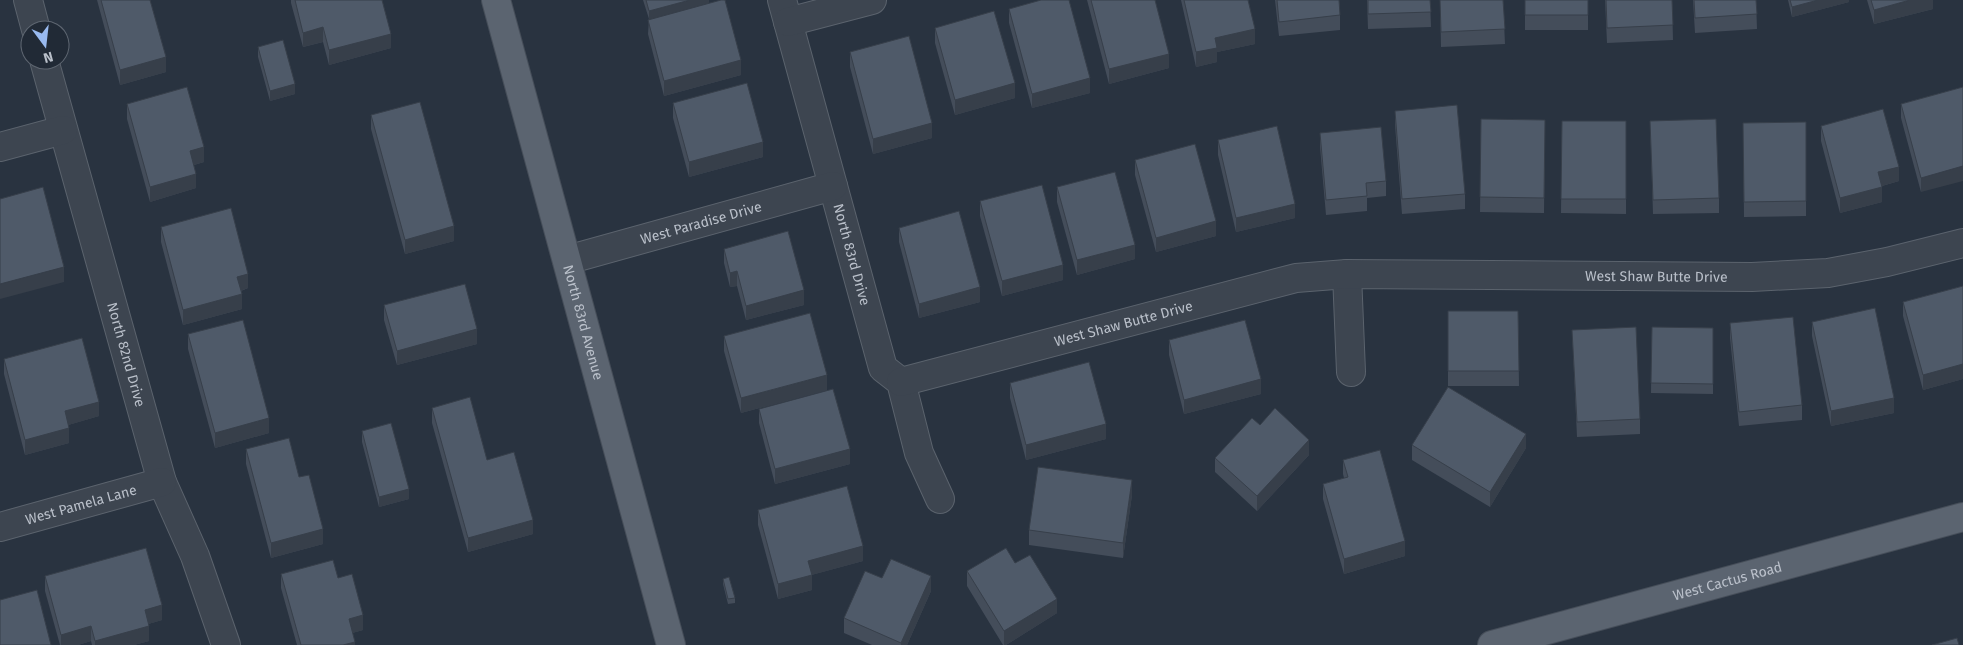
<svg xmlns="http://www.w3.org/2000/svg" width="1963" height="645" font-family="'Fira Sans',sans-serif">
<rect width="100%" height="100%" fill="#293340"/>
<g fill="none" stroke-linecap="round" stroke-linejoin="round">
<!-- minor casing -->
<g stroke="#5b636d" stroke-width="30">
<g id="minor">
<path d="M28,0L36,30"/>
<path id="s1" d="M782,0L883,368L901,382L919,453L940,499"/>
<path d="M788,22L872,0"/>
<path id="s2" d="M44,60L162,482L195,556L226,645"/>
<path d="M0,147L63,130"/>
<path id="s3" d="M567,260L833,186"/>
<path d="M1347,274L1351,372"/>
<path id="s4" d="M901,382L1296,278L1347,274L1752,277L1828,273L1887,262L1963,243"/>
<path id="s5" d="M0,527L162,482"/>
</g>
</g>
<!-- major casing -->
<g stroke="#464e59" stroke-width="30">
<g id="major">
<path id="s6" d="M496,0L671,645"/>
<path id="s7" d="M1492,645L1963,517"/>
</g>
</g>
<!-- minor -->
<use href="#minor" stroke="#3d4550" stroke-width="28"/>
<!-- major -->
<use href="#major" stroke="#5b6470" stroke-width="28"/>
</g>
<!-- wall -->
<path fill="#444d5a" d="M97,0H150L166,72L120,85Z
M291,0H382L391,48L329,65L323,42L303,47L291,3Z
M643,0H709V3L741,75L664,96L648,34L649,19Z
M1087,0H1155L1169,68L1109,84Z
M1181,0H1248L1255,44L1217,52V62L1196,67Z
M1275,0H1339L1340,15V30L1279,36Z
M1367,0H1430L1431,27L1368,29Z
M1440,0H1503L1505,44L1441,47Z
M1525,0H1588V30H1525Z
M1605,0H1672L1673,40L1607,43Z
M1693,0H1756L1757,29L1695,33Z
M1788,0H1849V2L1792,17Z
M1867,0H1933V9L1874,24Z
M1009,9L1090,93L1032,108L1009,23Z
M935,28L1015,98L955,115L935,43Z
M258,47L295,94L270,101L258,57Z
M850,52L932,138L873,154L850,67Z
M1963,87L1921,192L1901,118V104Z
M673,103L763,157L689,177L673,118Z
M127,104L204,162L194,165L196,188L150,202L127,119Z
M1395,111L1465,194V209L1402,214L1395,125Z
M371,115L454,241L405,254L371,129Z
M1481,119L1545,120L1544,213L1480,212Z
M1562,121H1626V214L1561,213Z
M1650,121L1719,198V213L1653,214Z
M1806,122V216L1744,217L1743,123Z
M1821,126L1899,181L1882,186V202L1840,213L1821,141Z
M1320,133L1386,181V196L1367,198V211L1326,215L1320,147Z
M1218,140L1295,218L1236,232L1218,155Z
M1135,160L1216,236L1156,252L1135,175Z
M1057,187L1135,259L1077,275L1057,202Z
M980,201L1063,280L1002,296L980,216Z
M161,227L248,288L241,291L242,309L183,325L161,242Z
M899,228L980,302L919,318L899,242Z
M724,249L804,305L746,320L737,286L730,287L724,263Z
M1963,286V379L1923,390L1903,316V302Z
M384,305L477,344L397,365L384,320Z
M1448,311H1518L1519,386H1448Z
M1812,322L1894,413L1831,426L1812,336Z
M1730,323L1802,405V420L1739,426L1730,338Z
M1652,327L1713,328V394L1651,393Z
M1572,330L1640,419V434L1577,437Z
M188,334L269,433L215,448L188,349Z
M724,336L827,390L741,413L724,351Z
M1169,340L1261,394L1184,414L1169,355Z
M4,359L99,416L68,425L69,443L25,455L4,374Z
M1010,383L1106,439L1026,460L1010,398Z
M432,408L487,460L533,534L468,552L432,423Z
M759,409L850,464L775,484L759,423Z
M1260,425L1309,455L1257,511L1215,472V458Z
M362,431L409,499L379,507L362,442Z
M1412,445L1526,448L1490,507L1412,460Z
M246,449L299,477L323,544L271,558L246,464Z
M1343,460L1405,556L1344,574L1323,499V484L1344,478L1343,474Z
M1132,495L1123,558L1029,545V530Z
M758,510L863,561L811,575L812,590L778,599L758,525Z
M1015,563L1057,613L1006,645H1003L967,586V571Z
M281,574L338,578L363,630L352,633L355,645H297L281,588Z
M45,576L162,620L148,624L149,641L134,645H92L91,641L78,645H60L45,591Z
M882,578L931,591L907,645H872L844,633V618Z
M723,579L735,598V603L728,604L723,584Z"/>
<!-- shaded-wall -->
<path fill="#373f4a" d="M690,0H709V6L649,21V11Z
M1818,0H1849V2L1792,17V7Z
M1910,0H1933V9L1874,24V10Z
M323,27V42L303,47V33Z
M1255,29V44L1217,52V62L1196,67V52L1215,38Z
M391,34V48L329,65V50Z
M1169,54V68L1109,84V69Z
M166,57V72L120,85V70Z
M741,60V75L664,96V81Z
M1090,78V93L1032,108V94Z
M1015,83V98L955,115V100Z
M295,84V94L270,101V91Z
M932,123V138L873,154V139Z
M763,142V157L689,177V162Z
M204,147V162L190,166V151Z
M1963,166V181L1921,192V178Z
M1899,167V181L1878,187V172Z
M196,174V188L150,202V187Z
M1882,187V202L1840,213V198Z
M1295,204V218L1236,232V218Z
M1216,221V236L1156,252V238Z
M454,226V241L405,254V240Z
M1135,245V259L1077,275V260Z
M1063,265V280L1002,296V281Z
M64,267V282L0,299V284Z
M737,271V286L730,287V273Z
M248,274V288L237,292V277Z
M980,287V302L919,318V304Z
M804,290V305L746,320V306Z
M242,294V309L183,325V310Z
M477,329V344L397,365V351Z
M1963,364V379L1923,390V375Z
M827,375V390L741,413V398Z
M1261,379V394L1184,414V400Z
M1894,398V413L1831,426V411Z
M99,402V416L65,426V411Z
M269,418V433L215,448V433Z
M1106,424V439L1026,460V445Z
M69,428V443L25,455V440Z
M1526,434V448L1490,507V492Z
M1309,440V455L1257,511V496Z
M850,449V464L775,484V469Z
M1132,480V495L1123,558V543Z
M409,489V499L379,507V497Z
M533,520V534L468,552V538Z
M323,529V544L271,558V543Z
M1405,541V556L1344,574V559Z
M863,546V561L808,576V561Z
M812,575V590L778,599V584Z
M931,576V591L907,645H901V643Z
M1057,599V613L1006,645H1004V631Z
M162,605V620L145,625V610Z
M363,615V630L349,634V619Z
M91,626V641L78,645H61V635Z
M149,626V641L134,645H95V641Z
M355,642V645H343Z"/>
<!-- building -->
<path fill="#4f5a69" stroke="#373f4a" d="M101,0H150L166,57L120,70Z
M295,0H382L391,34L329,50L323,27L303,33Z
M646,0H690L649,11Z
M721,0H725L741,60L664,81L648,20Z
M1041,0H1069L1090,78L1032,94L1009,9Z
M1091,0H1155L1169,54L1109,69Z
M1184,0H1248L1255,29L1215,38L1217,48L1196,52Z
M1277,0H1339L1340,15L1279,22Z
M1368,0H1430L1431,12L1368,14Z
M1440,0H1503L1505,29L1441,32Z
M1525,0H1588V15H1525Z
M1606,0H1672L1673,25L1607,28Z
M1694,0H1756L1757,14L1695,18Z
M1790,0H1818L1792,7Z
M1871,0H1910L1874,10Z
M994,11L1015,83L955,100L935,28Z
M909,36L932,123L873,139L850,52Z
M283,40L295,84L270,91L258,47Z
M747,83L763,142L689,162L673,103Z
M187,87L204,147L190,151L196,174L150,187L127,104Z
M1963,87V166L1921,178L1901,104Z
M420,102L454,226L405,240L371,115Z
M1457,105L1465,194L1402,199L1395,111Z
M1883,109L1899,167L1878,172L1882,187L1840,198L1821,126Z
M1481,119L1545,120L1544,198L1480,197Z
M1716,119L1719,198L1653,200L1650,121Z
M1562,121H1626V199H1561Z
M1806,122V201L1744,202L1743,123Z
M1277,126L1295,204L1236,218L1218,140Z
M1381,127L1386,181L1366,183L1367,196L1326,200L1320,133Z
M1195,144L1216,221L1156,238L1135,160Z
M1115,172L1135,245L1077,260L1057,187Z
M1042,185L1063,265L1002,281L980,201Z
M43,187L64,267L0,284V199Z
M231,208L248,274L237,277L242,294L183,310L161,227Z
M959,211L980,287L919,304L899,228Z
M788,231L804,290L746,306L737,271L730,273L724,249Z
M465,284L477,329L397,351L384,305Z
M1963,286V364L1923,375L1903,302Z
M1875,308L1894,398L1831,411L1812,322Z
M1448,311H1518L1519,371H1448Z
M810,313L827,375L741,398L724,336Z
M1793,317L1802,405L1739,412L1730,323Z
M243,320L269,418L215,433L188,334Z
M1245,320L1261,379L1184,400L1169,340Z
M1636,327L1640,419L1577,422L1572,330Z
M1652,327L1713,328V384L1651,383Z
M82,338L99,402L65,411L69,428L25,440L4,359Z
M1089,362L1106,424L1026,445L1010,383Z
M1448,387L1526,434L1490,492L1412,445Z
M833,389L850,449L775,469L759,409Z
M470,397L487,460L514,452L533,520L468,538L432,408Z
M1275,408L1309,440L1257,496L1215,458L1252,418L1260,425Z
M391,423L409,489L379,497L362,431Z
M289,438L299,477L309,475L323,529L271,543L246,449Z
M1380,450L1405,541L1344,559L1323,484L1348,477L1343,460Z
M1038,467L1132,480L1123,543L1029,530Z
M847,486L863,546L808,561L812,575L778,584L758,510Z
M146,548L162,605L145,610L149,626L95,641L91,626L61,635L45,576Z
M1006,548L1015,563L1030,555L1057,599L1004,631L967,571Z
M891,559L931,576L901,643L844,618L865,571L882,578Z
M333,560L338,578L352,574L363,615L349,619L355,642L343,645H301L281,574Z
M729,577L735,598L728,599L723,579Z
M37,590L51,645H0V600Z
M1957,638L1959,645H1932Z"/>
<g text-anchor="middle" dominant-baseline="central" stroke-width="5" stroke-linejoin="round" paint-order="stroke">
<!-- street labels -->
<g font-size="14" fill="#bac0ca" stroke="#212a36">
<text stroke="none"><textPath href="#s3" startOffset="139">West Paradise Drive</textPath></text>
<text stroke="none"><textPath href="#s1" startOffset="264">North 83rd Drive</textPath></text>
<text stroke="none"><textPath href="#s4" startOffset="769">West Shaw Butte Drive</textPath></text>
<text stroke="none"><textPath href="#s6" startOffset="334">North 83rd Avenue</textPath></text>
<text stroke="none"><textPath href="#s4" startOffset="230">West Shaw Butte Drive</textPath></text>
<text stroke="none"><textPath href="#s2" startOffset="306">North 82nd Drive</textPath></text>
<text stroke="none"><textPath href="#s5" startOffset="84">West Pamela Lane</textPath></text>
<text stroke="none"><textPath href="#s7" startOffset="244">West Cactus Road</textPath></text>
</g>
</g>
<!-- north arrow -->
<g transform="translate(45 45) rotate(165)"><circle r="24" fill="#212a36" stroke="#5e6671"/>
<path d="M0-4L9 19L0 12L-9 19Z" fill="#99baf0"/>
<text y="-8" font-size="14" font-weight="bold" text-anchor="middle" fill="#bac0ca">N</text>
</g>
</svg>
